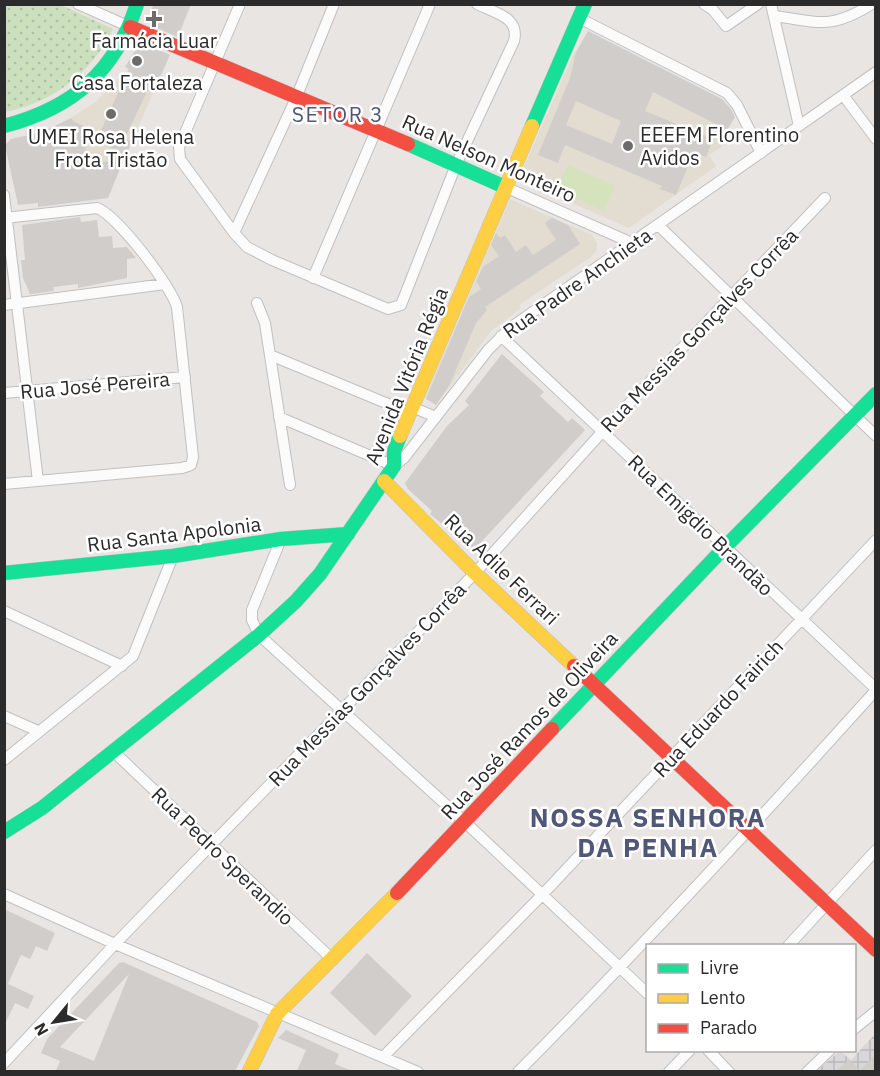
<svg xmlns="http://www.w3.org/2000/svg" width="880" height="1076" font-family="'IBM Plex Sans',sans-serif">
<defs>
<pattern id="industrial-grid" width="8" height="8" patternUnits="userSpaceOnUse" patternTransform="scale(1.5)"><rect width="8" height="8" fill="#d9d7d9"/><path d="M0 4h8M4 0v8" fill="none" stroke="#bab9ba"/></pattern>
<pattern id="park-dots" width="8" height="8" patternUnits="userSpaceOnUse" patternTransform="scale(1.5)"><rect width="8" height="8" fill="#cce0be"/><path d="M2 2h.1M6 6h.1" fill="none" stroke="#afc0a3" stroke-width="1.8" stroke-linecap="round"/></pattern>
</defs>
<rect width="100%" height="100%" fill="#e8e5e2"/>
<!-- industrial -->
<path fill="url(#industrial-grid)" d="M875,1034V1071L815,1072L840,1051L851,1060Z"/>
<!-- education -->
<path fill="#e2dcd1" d="M575,51L738,136L709,155L716,166L629,228L526,183L522,178V171Z
M128,68L156,86L124,159L88,164L71,118L96,102L121,76L125,77Z
M510,199L592,235L597,243V250L591,257L519,305L521,308L491,331L436,405L425,398Z"/>
<!-- park -->
<path fill="url(#park-dots)" d="M5,4L61,5L113,29C91,73 54,102 5,112Z"/>
<!-- pitch -->
<path fill="#d5e3bd" d="M568,165L615,186L604,211L557,190Z"/>
<!-- building -->
<path fill="#d0cdcb" fill-rule="evenodd" d="M153,4H191L178,37L154,27L151,16Z
M588,31L722,99L731,109L735,117L727,130L653,92L645,111L713,139L706,157L694,152L676,195L660,189L662,186L565,145L558,163L538,155L570,78L576,52ZM576,101L621,121L612,144L566,125Z
M146,44L170,55L156,86L151,83L125,138L132,142L126,155L96,141L129,69L125,67L136,49Z
M71,118L73,121L94,131L84,153L88,164L124,159L108,198L38,207V203L18,205L5,145L11,139L42,132Z
M80,217L81,222L97,220L99,237L112,236L113,248L127,247L136,258L127,259V278L78,288V284L53,287L54,291L30,294L23,278L21,260H25L22,225Z
M552,218L568,225L580,244L485,307L487,310L476,323L450,384L436,405L426,399L469,297L481,289L476,281L483,267L499,256L491,245L496,233L500,238L505,235L516,252L526,245L533,255L556,240L545,223Z
M502,354L544,392L540,396L568,422L572,418L585,430L474,550L430,514L432,511L408,489L405,483L447,426L469,405L465,401Z
M4,909L55,933L47,951L36,946L30,959L21,955L8,984L34,996L28,1009L15,1003L4,1026Z
M367,953L412,996L375,1036L330,993Z
M123,962L257,1022L259,1026L235,1071H56L60,1061L41,1053L47,1039L119,963ZM129,974L94,1061L60,1047Z
M286,1030L339,1054L335,1064L352,1071H297L306,1050L278,1038Z
M876,1054V1071H836L849,1059L860,1070Z"/>
<g fill="none" stroke-linecap="round" stroke-linejoin="round">
<!-- street casing -->
<g stroke="#c1c0c0" stroke-width="12">
<path id="street" d="M78,4L130,27
M240,4L179,147L180,159L234,233L247,247L272,260L388,309L401,305L456,165L514,41C520,17 495,13 477,4
M704,4L713,10L726,26L758,4
M771,4L799,126
M774,16C820,22 830,30 872,4
M579,18L727,93L737,105L761,153
M843,95L876,139
M505,187L632,243
M4,195L38,481
M4,218L97,208C118,216 171,286 177,307L193,457L191,465L182,468L4,484
M659,226L876,436
M234,233L296,98L334,4
M313,278L430,4
M257,303L265,323L290,485
M4,305L165,284
M501,336L876,689
M270,355L410,413
M4,393L185,377
M412,407L436,417
M279,417L394,466L404,458L488,350L510,328L876,72
M281,539L252,610V620L259,635L465,822L648,994
M4,611L122,666
M4,716L38,731
M114,752L333,960
M4,760L133,656L173,556
M4,894L115,944L418,1072
M788,946L876,850
M854,1029L876,1011
M708,1050L729,1072
M384,1056L543,894L876,540
M4,1063L115,944L475,573L603,431L825,198
M518,1072C641,948 759,820 876,690
M669,1072L690,1050
M807,1072L830,1050"/>
</g>
<!-- fast casing -->
<g stroke="#c1c0c0" stroke-width="15">
<path id="fast" d="M4,126C73,108 115,72 137,4
M532,126L585,4
M408,144L505,187
M4,573L173,556L281,539L348,534
M552,729L725,547L876,394
M4,832L42,808L259,635L296,601L320,574L394,466V451L400,436"/>
</g>
<!-- slow casing -->
<g stroke="#c1c0c0" stroke-width="15">
<path id="slow" d="M400,436L532,126
M384,481L475,573L574,666
M249,1072L277,1014L397,893"/>
</g>
<!-- jam casing -->
<g stroke="#c1c0c0" stroke-width="15">
<path id="jam" d="M130,27L408,144
M574,666L876,950
M397,893L552,729"/>
</g>
<!-- street -->
<use href="#street" stroke="#fcfbfb" stroke-width="10"/>
<!-- fast -->
<use href="#fast" stroke="#16e098" stroke-width="14"/>
<!-- slow -->
<use href="#slow" stroke="#ffcf43" stroke-width="14"/>
<!-- jam -->
<use href="#jam" stroke="#f24e42" stroke-width="14"/>
</g>
<!-- markers -->
<g fill="#6d6c6b" stroke="#fff" stroke-width="2">
<path d="M151 10h6v6h6v6h-6v6h-6v-6h-6v-6h6z"/>
<circle cx="137" cy="61" r="6"/>
<circle cx="111" cy="114" r="6"/>
<circle cx="628" cy="146" r="6"/>
</g>
<g text-anchor="middle" dominant-baseline="central" stroke-width="5" stroke-linejoin="round" paint-order="stroke">
<!-- poi labels -->
<g font-size="20" fill="#2b2b2b" stroke="#fff">
<text x="154" y="40">Farmácia Luar</text>
<text x="137" y="82">Casa Fortaleza</text>
<text x="640" y="134" text-anchor="start">EEEFM Florentino<tspan x="640" dy="23">Avidos</tspan></text>
<text x="111" y="136">UMEI Rosa Helena<tspan x="111" dy="23">Frota Tristão</tspan></text>
</g>
<!-- street labels -->
<g font-size="20" fill="#2b2b2b" stroke="#fff">
<text transform="translate(489 158) rotate(24)">Rua Nelson Monteiro</text>
<text transform="translate(577 283) rotate(-35)">Rua Padre Anchieta</text>
<text transform="translate(699 330) rotate(-46)">Rua Messias Gonçalves Corrêa</text>
<text transform="translate(406 376) rotate(-68)">Avenida Vitória Régia</text>
<text transform="translate(95 385) rotate(-5)">Rua José Pereira</text>
<text transform="translate(701 525) rotate(44)">Rua Emigdio Brandão</text>
<text transform="translate(174 534) rotate(-7)">Rua Santa Apolonia</text>
<text transform="translate(502 569) rotate(44)">Rua Adile Ferrari</text>
<text transform="translate(367 684) rotate(-46)">Rua Messias Gonçalves Corrêa</text>
<text transform="translate(718 708) rotate(-47)">Rua Eduardo Fairich</text>
<text transform="translate(529 725) rotate(-47)">Rua José Ramos de Oliveira</text>
<text transform="translate(223 856) rotate(44)">Rua Pedro Sperandio</text>
</g>
<!-- neighbourhood labels -->
<g font-size="21" letter-spacing="1.5" fill="#505777" stroke="#fff">
<text x="338" y="114">SETOR 3</text>
</g>
<!-- district labels -->
<g font-size="26" font-weight="bold" letter-spacing="1.5" fill="#505777" stroke="#fff">
<text x="648" y="817">NOSSA SENHORA<tspan x="648" dy="30">DA PENHA</tspan></text>
</g>
</g>
<!-- border -->
<rect width="880" height="1076" fill="none" stroke="#2b2b2b" stroke-width="12"/>
<!-- legend -->
<rect x="646" y="944" width="210" height="108" fill="#ffffff" stroke="#aaaaaa" stroke-width="1.5"/>
<rect x="658" y="964" width="30" height="9" fill="#16e098" stroke="#aaaaaa" stroke-width="1.5"/>
<text x="700" y="974" font-size="18" fill="#2b2b2b">Livre</text>
<rect x="658" y="994" width="30" height="9" fill="#ffcf43" stroke="#aaaaaa" stroke-width="1.5"/>
<text x="700" y="1004" font-size="18" fill="#2b2b2b">Lento</text>
<rect x="658" y="1024" width="30" height="9" fill="#f24e42" stroke="#aaaaaa" stroke-width="1.5"/>
<text x="700" y="1034" font-size="18" fill="#2b2b2b">Parado</text>
<!-- north arrow -->
<g transform="translate(54 1022) rotate(240)" stroke="#ffffff" stroke-width="4.5" paint-order="stroke">
<path d="M0-4.5L10 22L0 15L-10 22Z" fill="#2b2b2b"/>
<text y="-9" font-size="16" font-weight="bold" text-anchor="middle" fill="#2b2b2b">N</text>
</g>
</svg>
